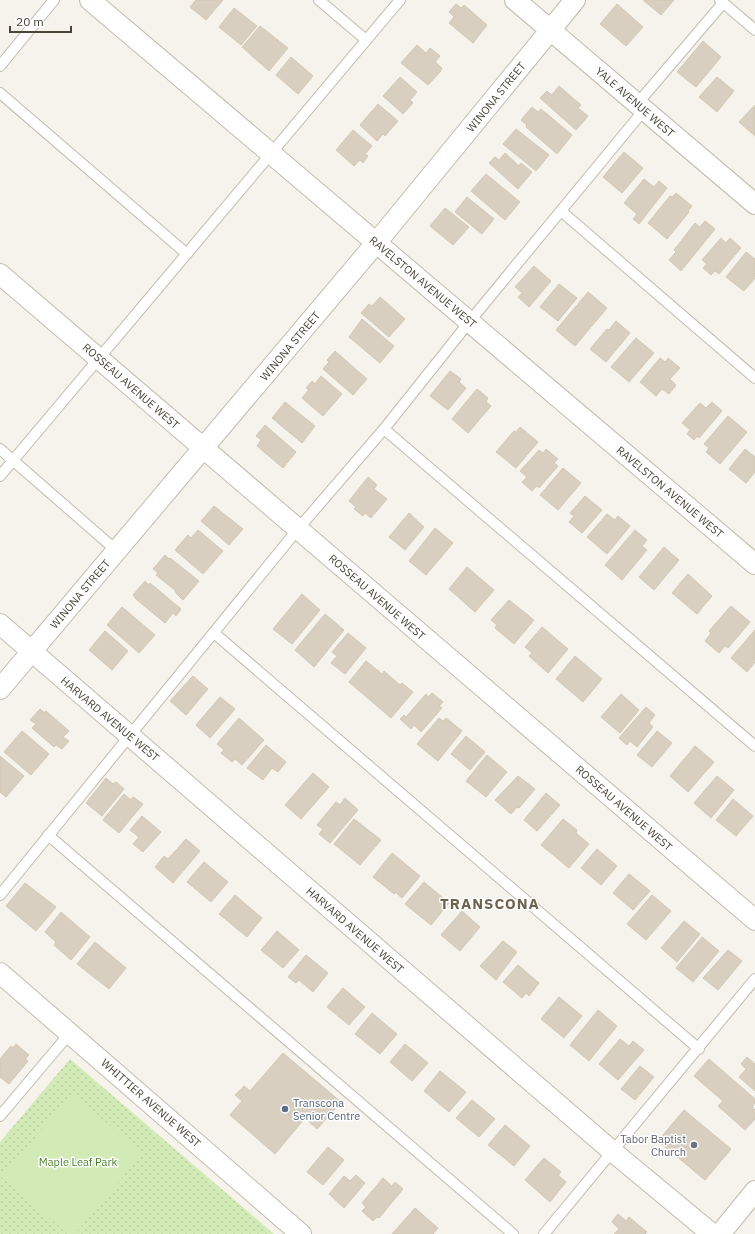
<svg xmlns="http://www.w3.org/2000/svg" width="755" height="1234" font-family="'IBM Plex Sans',sans-serif">
<defs>
<pattern id="park-dots" width="8" height="8" patternUnits="userSpaceOnUse"><rect width="8" height="8" fill="#d2eab5"/><path d="M2 2h.1M6 6h.1" fill="none" stroke="#b6ca9c" stroke-width="1.8" stroke-linecap="round"/></pattern>
</defs>
<rect width="100%" height="100%" fill="#f6f3ec"/>
<!-- park -->
<path fill="url(#park-dots)" d="M70,1059L274,1234H0V1142Z"/>
<!-- pitch -->
<path fill="#d2eab5" d="M73,1093L142,1154L75,1234H68L1,1177Z"/>
<!-- building -->
<path fill="#d8cfc1" stroke="#d3c7b4" d="M196,0H223L206,20L190,7Z
M643,0H674L661,15Z
M456,4L461,8L464,5L487,25L473,43L449,23L454,17L449,12Z
M617,4L643,27L626,46L600,24Z
M234,8L257,26L241,45L219,27Z
M260,26L288,48L269,71L242,47Z
M703,41L721,57L696,87L677,72Z
M417,45L426,53L430,48L440,56L435,62L442,68L440,72L428,85L401,63Z
M291,57L313,76L298,94L276,75Z
M400,77L417,92L410,100L413,103L403,114L383,96Z
M717,77L734,91L717,112L699,97Z
M559,86L581,105L578,108L588,116L576,130L540,98L547,91L552,95Z
M378,104L398,121L385,136L383,134L377,141L360,125Z
M755,105V136L739,122Z
M532,107L538,112L541,109L572,135L557,154L526,127L527,125L521,120Z
M516,129L549,155L536,171L503,144Z
M353,130L372,146L365,154L368,156L363,163L360,160L354,166L336,150Z
M624,152L643,168L622,193L603,177Z
M505,153L519,166L521,163L532,172L518,189L489,163L495,157L499,160Z
M486,174L520,202L505,220L471,191Z
M644,179L654,187L659,181L667,188L639,224L633,219L637,214L624,203Z
M676,193L692,206L688,211L689,212L667,239L648,223L670,196L672,197Z
M467,197L494,219L482,234L455,212Z
M445,208L469,227L453,245L430,226Z
M705,221L715,229L681,271L669,260L676,252L674,250L695,223L700,227Z
M721,238L726,243L730,238L741,248L719,274L715,271L711,275L703,268L707,264L702,260Z
M746,252L755,259V278L744,291L726,277Z
M534,266L551,281L529,307L518,297L522,293L515,287Z
M559,284L577,298L558,321L540,307Z
M588,292L607,308L575,346L556,330Z
M380,297L405,319L389,337L361,313L369,304L372,306Z
M362,319L394,346L380,363L349,337Z
M616,321L630,333L606,362L590,349L607,329L609,330Z
M636,338L654,353L629,382L611,367Z
M335,351L367,379L353,395L323,369L329,362L327,360Z
M660,358L665,362L668,358L680,368L670,379L676,385L669,394L662,389L656,396L640,382Z
M450,371L461,379L459,382L466,388L448,410L430,396Z
M321,376L342,394L323,416L302,398L309,390L306,388L312,381L315,384Z
M477,389L488,398L486,402L491,406L468,433L452,419Z
M285,402L315,426L302,443L272,418Z
M712,402L722,411L699,438L697,436L694,440L687,434L690,430L682,423L700,403L706,408Z
M728,416L747,432L720,464L706,452L709,448L704,444Z
M265,425L296,452L283,468L257,446L261,440L256,436Z
M520,427L538,442L516,468L496,452L514,431L516,432Z
M546,449L558,459L554,463L558,466L539,488L537,486L532,491L522,482L527,477L520,471L539,450L543,453Z
M745,449L755,457V472L746,483L729,469Z
M563,468L581,483L558,510L540,495Z
M368,477L377,485L374,489L387,499L371,518L365,513L363,516L354,509L356,507L349,501Z
M585,496L602,510L582,533L569,522L574,516L570,513Z
M214,506L243,529L229,545L201,521Z
M409,513L424,527L405,550L389,537Z
M607,514L615,520L618,516L630,526L607,554L587,537Z
M435,528L453,543L426,575L409,561Z
M198,530L223,551L203,574L175,550L188,535L191,538Z
M635,530L647,540L642,546L647,550L622,580L605,565Z
M664,547L679,560L654,590L639,577Z
M165,555L169,559L170,558L199,581L183,600L175,592L176,591L156,575L158,573L153,569Z
M467,567L494,590L475,612L449,589Z
M688,574L712,596L697,614L672,593Z
M145,581L149,585L150,583L181,609L176,616L173,613L165,623L136,599L133,595Z
M302,594L320,610L292,644L273,629Z
M509,600L534,620L514,644L495,628L497,625L491,620Z
M731,606L750,622L728,648L725,646L719,653L705,641L711,633L709,631Z
M122,607L155,635L139,653L107,625Z
M325,614L344,630L314,667L295,650Z
M542,627L568,649L548,673L529,656L532,653L525,647Z
M755,630V662L747,672L731,658Z
M105,631L128,651L112,670L89,650Z
M348,633L366,648L345,674L331,663L337,656L332,652Z
M575,656L602,679L583,702L556,679Z
M366,661L382,674L384,671L400,685L402,683L413,692L391,718L349,682Z
M193,676L208,689L186,715L170,701Z
M432,693L443,702L439,706L442,708L421,732L414,725L411,729L400,719L404,715L406,717L426,694L428,697Z
M621,694L639,710L620,733L601,717Z
M220,697L235,709L210,738L196,725Z
M646,707L655,715L649,723L653,727L637,747L630,741L627,745L619,738Z
M40,709L45,713L46,711L69,731L63,737L69,741L62,749L56,745L54,747L32,728L36,724L30,720Z
M239,718L264,740L242,765L235,759L232,762L221,753L224,750L217,744Z
M439,718L443,721L446,718L462,731L438,761L417,744Z
M22,731L49,754L31,775L4,752Z
M657,731L672,743L652,767L637,755Z
M466,736L485,752L470,770L451,754Z
M266,745L286,762L278,772L272,768L263,780L247,768Z
M695,746L714,762L688,792L670,776Z
M487,755L507,772L486,797L466,781Z
M0,756L24,776L6,797L0,792Z
M313,773L329,787L301,819L285,805Z
M518,776L535,789L519,808L517,807L511,814L495,800Z
M717,776L734,790L711,818L694,803Z
M106,778L113,784L116,782L124,789L102,816L86,803Z
M546,793L560,805L537,831L524,820Z
M124,794L131,800L133,797L143,804L119,833L103,820Z
M345,798L358,810L330,843L319,834L323,829L317,825L336,802L340,805Z
M733,799L753,816L736,836L716,820Z
M142,816L161,832L143,852L133,844L139,837L130,830Z
M354,819L381,840L360,865L334,844Z
M563,819L577,830L576,833L589,844L569,868L541,845Z
M186,839L200,851L173,883L155,867L164,856L168,859Z
M597,849L617,866L601,885L581,868Z
M392,853L420,876L402,898L395,892L394,894L373,877Z
M204,862L228,882L211,902L187,882Z
M629,874L650,891L633,910L613,893Z
M424,882L449,903L431,925L405,904Z
M25,883L56,907L36,931L6,906Z
M235,895L262,918L247,937L219,914Z
M652,895L671,911L646,940L627,924Z
M462,911L480,927L460,951L441,935Z
M61,912L90,937L71,960L54,945L56,942L45,932Z
M684,921L700,934L677,962L661,948Z
M277,931L299,950L283,968L261,950Z
M702,937L719,951L693,982L676,968Z
M503,941L517,952L496,980L480,966Z
M95,942L126,968L109,989L77,964Z
M728,950L742,961L718,990L703,978Z
M306,955L328,973L313,992L299,980L296,983L288,977Z
M518,965L539,983L529,996L526,993L522,998L503,982Z
M343,988L365,1007L349,1025L327,1007Z
M559,997L582,1016L564,1038L541,1019Z
M598,1010L617,1026L589,1061L570,1045Z
M372,1013L397,1034L380,1054L355,1034Z
M620,1039L629,1046L633,1041L644,1050L618,1080L599,1064Z
M16,1044L29,1055L25,1059L28,1061L9,1084L0,1077V1059L11,1046L13,1048Z
M405,1044L428,1063L412,1081L390,1062Z
M283,1053L341,1102L317,1129L305,1118L275,1154L230,1115L242,1101L235,1095L244,1086L250,1091Z
M747,1057L755,1064V1091L739,1077L746,1069L741,1064Z
M709,1059L755,1099V1103L752,1107L755,1110V1119L745,1130L718,1106L723,1101L694,1076Z
M640,1066L654,1077L635,1100L621,1089Z
M440,1071L466,1092L449,1112L424,1091Z
M472,1100L495,1119L479,1137L456,1118Z
M684,1110L731,1149L705,1180L658,1141Z
M505,1125L530,1146L514,1166L488,1145Z
M328,1147L344,1160L323,1185L307,1172Z
M544,1158L561,1172L558,1175L566,1182L550,1202L525,1180Z
M356,1175L365,1183L344,1208L329,1194L344,1176L350,1181Z
M383,1178L392,1186L395,1182L403,1189L379,1218L377,1217L373,1221L362,1211L366,1207L362,1203Z
M415,1208L438,1228L433,1234H392Z
M618,1214L626,1221L629,1217L647,1232L645,1234H614L619,1229L612,1222Z"/>
<g fill="none" stroke-linecap="round" stroke-linejoin="round">
<!-- service casing -->
<g stroke="#c2bbae" stroke-width="12">
<path id="service" d="M319,0L366,40
M720,0L755,30
M0,66L54,0
M0,93L187,254
M637,104L723,3
M561,211L755,378
M384,429L755,746
M0,449L117,551
M0,476L400,0
M214,633L699,1049
M48,835L513,1234
M0,895L298,529L384,429L470,321L644,110
M0,1116L70,1033
M544,1234L755,979"/>
</g>
<!-- minor casing -->
<g stroke="#c2bbae" stroke-width="22">
<path id="minor" d="M90,0L755,564
M515,0L755,204
M0,274L755,920
M0,624L612,1151L712,1234
M0,689L376,243L575,0
M0,973L301,1234
M720,1234L755,1191"/>
</g>
<!-- service -->
<use href="#service" stroke="#fff" stroke-width="10"/>
<!-- minor -->
<use href="#minor" stroke="#fff" stroke-width="20"/>
</g>
<!-- markers -->
<circle fill="#5c6f8a" stroke="#fff" stroke-width="1.5" cx="285" cy="1109" r="4"/>
<circle fill="#6b7280" stroke="#fff" stroke-width="1.5" cx="694" cy="1145" r="4"/>
<g text-anchor="middle" dominant-baseline="central" stroke-width="3" stroke-linejoin="round" paint-order="stroke">
<!-- street labels -->
<g font-size="11" fill="#4b4439" stroke="#fff">
<text transform="translate(496 97) rotate(-51)">WINONA STREET</text>
<text transform="translate(635 102) rotate(41)">YALE AVENUE WEST</text>
<text transform="translate(423 282) rotate(40)">RAVELSTON AVENUE WEST</text>
<text transform="translate(290 346) rotate(-50)">WINONA STREET</text>
<text transform="translate(131 386) rotate(41)">ROSSEAU AVENUE WEST</text>
<text transform="translate(670 492) rotate(40)">RAVELSTON AVENUE WEST</text>
<text transform="translate(80 594) rotate(-50)">WINONA STREET</text>
<text transform="translate(377 597) rotate(41)">ROSSEAU AVENUE WEST</text>
<text transform="translate(110 719) rotate(40)">HARVARD AVENUE WEST</text>
<text transform="translate(624 808) rotate(41)">ROSSEAU AVENUE WEST</text>
<text transform="translate(355 930) rotate(41)">HARVARD AVENUE WEST</text>
<text transform="translate(151 1103) rotate(41)">WHITTIER AVENUE WEST</text>
</g>
<!-- service labels -->
<g font-size="11" fill="#4e5e75" stroke="#fff" text-anchor="start">
<text x="293" y="1103">Transcona<tspan x="293" dy="13">Senior Centre</tspan></text>
</g>
<!-- worship labels -->
<g font-size="11" fill="#5b616d" stroke="#fff" text-anchor="end">
<text x="686" y="1139">Tabor Baptist<tspan x="686" dy="13">Church</tspan></text>
</g>
<!-- park labels -->
<g font-size="11" fill="#4a7f2a" stroke="#fff">
<text x="78" y="1162">Maple Leaf Park</text>
</g>
<!-- district labels -->
<g font-size="15" font-weight="bold" letter-spacing="1" fill="#6e6250" stroke="#fff">
<text x="490" y="903">TRANSCONA</text>
</g>
</g>
<!-- scale -->
<path d="M10 26v6h61v-6" fill="none" stroke="#4b4439" stroke-width="2"/>
<text x="16" y="26" font-size="12" fill="#4b4439" stroke="#ffffff" stroke-width="3" paint-order="stroke">20 m</text>
</svg>
